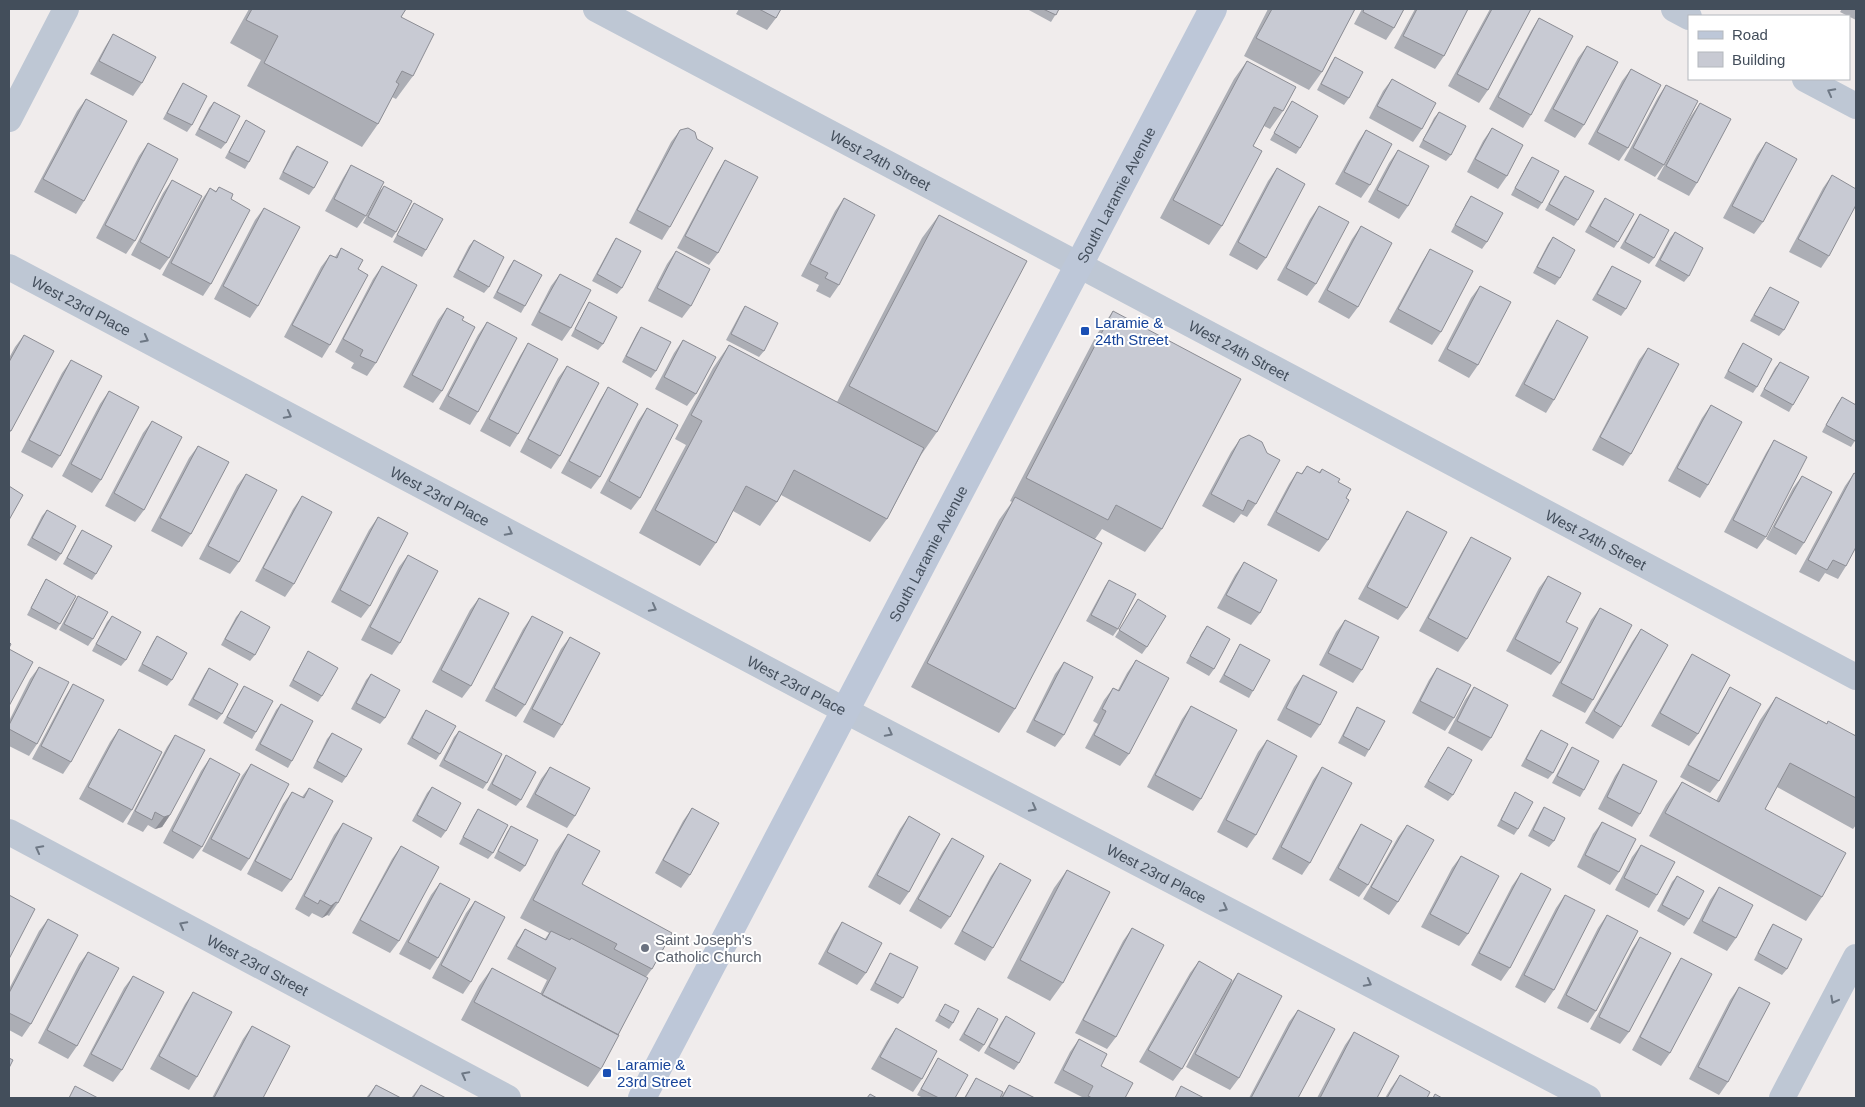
<svg xmlns="http://www.w3.org/2000/svg" width="1865" height="1107" font-family="Helvetica,sans-serif">
<rect width="100%" height="100%" fill="#f0ecec"/>
<g fill="none" stroke-linecap="round" stroke-linejoin="round">
<!-- street -->
<g stroke="#bec7d4" stroke-width="26">
<path id="s1" d="M596,9L1856,677"/>
<path d="M1674,9L1689,17"/>
<path d="M1805,79L1856,106"/>
<path d="M9,119L66,9"/>
<path id="s2" d="M9,267L846,711L1588,1098"/>
<path id="s3" d="M9,832L508,1098"/>
<path d="M1782,1098L1856,957"/>
</g>
<!-- secondary -->
<path stroke="#bdc7d8" stroke-width="28" id="s4" d="M642,1098L1213,9"/>
</g>
<!-- wall -->
<path fill="#acaeb5" d="M249,9H406L401,17L413,76L396,99L392,97L378,124L362,147L247,86L261,60L230,43Z
M739,9H781L776,18L767,30L736,14Z
M1027,9H1059L1051,22Z
M1268,9H1355L1322,72L1309,90L1244,56Z
M1362,9H1404L1394,28L1386,40L1354,24Z
M1415,9H1468L1444,56L1435,69L1394,48Z
M1490,9H1531L1488,90L1479,103L1448,86Z
M1842,9H1856V20L1840,12Z
M1539,18L1531,115L1523,128L1489,109L1531,31Z
M113,34L142,83L133,96L90,74L105,47Z
M1587,46L1584,125L1575,138L1544,121L1578,58Z
M1335,57L1349,98L1344,105L1317,90L1331,63Z
M1247,61L1283,111L1270,129L1264,126L1253,146L1222,226L1209,245L1160,218L1234,79Z
M1631,69L1628,148L1619,161L1588,144L1622,81Z
M1392,79L1422,129L1413,142L1369,118L1383,91Z
M183,83L192,125L187,132L163,119L179,89Z
M1666,85L1664,165L1655,177L1624,160L1658,97Z
M86,99L84,201L76,214L34,192L77,111Z
M1292,101L1300,148L1296,154L1270,140Z
M214,102L226,143L221,149L195,135L209,108Z
M1700,103L1697,183L1689,196L1657,179L1691,116Z
M1439,112L1451,155L1446,161L1419,147L1434,118Z
M246,120L249,162L245,169L225,158L242,127Z
M1492,128L1507,176L1498,189L1467,172L1483,141Z
M680,130L670,227L662,240L629,223L671,142Z
M1366,130L1370,185L1361,198L1335,184L1358,142Z
M1766,142L1763,222L1754,234L1723,218L1757,155Z
M148,143L135,241L126,254L96,238L139,156Z
M297,146L314,188L309,195L279,179L292,152Z
M1398,150L1408,206L1399,219L1368,202L1389,163Z
M1532,157L1542,203L1538,209L1511,195L1528,163Z
M725,160L718,253L709,265L677,248L717,173Z
M351,165L366,216L357,228L325,211L343,178Z
M1277,168L1266,258L1257,270L1229,255L1268,181Z
M1832,175L1829,256L1821,268L1789,252L1823,188Z
M1565,176L1578,220L1574,226L1545,210L1560,182Z
M172,180L169,258L160,270L131,255L163,193Z
M384,186L396,232L392,238L363,223L379,192Z
M219,187L231,199L211,284L203,296L162,275L201,201L210,188L216,191Z
M1471,196L1487,242L1482,249L1451,232L1467,202Z
M844,198L839,285L830,298L816,291L819,285L801,276L835,211Z
M1605,198L1618,242L1614,248L1585,232L1600,205Z
M414,203L426,250L422,257L393,242L410,210Z
M1319,206L1316,284L1307,296L1277,280L1310,219Z
M264,208L258,306L250,318L214,299L255,220Z
M1640,214L1654,258L1649,264L1620,248L1636,220Z
M939,215L937,432L921,455L887,519L870,542L781,495L777,502L760,526L733,511L716,543L700,566L639,533L686,445L675,439L713,368L729,345L837,402L922,238Z
M1361,226L1358,307L1349,319L1318,302L1352,239Z
M1675,232L1689,276L1684,282L1655,266L1670,238Z
M1553,237L1560,278L1555,285L1533,273L1548,244Z
M616,238L622,288L617,294L592,281L612,244Z
M474,240L489,287L484,293L453,277L469,246Z
M341,248L358,269L330,345L322,358L284,337L321,267L330,255L335,257Z
M1430,249L1441,332L1432,345L1389,322L1422,262Z
M676,251L691,306L682,318L648,301L667,264Z
M514,260L525,306L521,313L493,298L509,267Z
M382,266L376,363L367,376L351,368L354,363L335,352L373,279Z
M1612,266L1626,309L1621,316L1592,300L1608,272Z
M560,274L571,328L562,341L531,325L551,286Z
M1480,286L1478,365L1469,378L1438,361L1471,298Z
M1770,287L1784,330L1779,336L1750,321L1766,293Z
M589,302L603,344L598,350L571,336L585,309Z
M745,306L764,351L759,357L726,340L741,312Z
M447,308L462,320L442,391L433,403L403,387L438,320Z
M1113,311L1162,529L1145,552L1102,529L1095,539L1015,709L999,733L911,687L999,520L1012,502L1010,501L1097,334Z
M1557,320L1554,400L1546,413L1515,396L1549,333Z
M487,322L478,412L470,425L439,409L478,335Z
M641,327L656,371L651,378L622,362L637,333Z
M24,335L11,431L9,434V358L15,347Z
M683,340L696,394L687,406L655,389L674,353Z
M528,343L518,434L510,447L480,431L520,356Z
M1743,343L1757,387L1753,393L1724,378L1739,349Z
M1648,348L1631,454L1623,466L1592,450L1639,360Z
M71,360L60,456L52,468L21,452L62,373Z
M1780,362L1793,405L1789,412L1760,396L1775,368Z
M567,366L560,456L551,469L520,452L558,378Z
M608,387L600,477L591,489L561,473L600,400Z
M109,391L101,480L92,493L62,476L100,404Z
M1842,397L1856,439L1851,447L1822,432L1837,404Z
M1711,405L1708,485L1700,498L1668,481L1702,418Z
M647,408L640,498L631,510L600,493L638,421Z
M152,421L144,510L135,522L105,506L143,433Z
M1240,439L1256,504L1247,517L1241,514L1234,523L1202,506L1231,452Z
M1774,440L1766,537L1757,549L1724,532L1766,453Z
M198,446L191,534L182,547L151,531L189,458Z
M1307,466L1319,472L1322,469L1338,482L1346,498L1328,540L1319,552L1267,525L1289,484L1297,472L1301,474Z
M1854,473L1846,566L1838,579L1825,573L1819,582L1799,572L1845,486Z
M246,474L239,562L230,574L199,559L237,486Z
M1802,476L1804,543L1796,555L1766,539L1793,488Z
M302,496L294,584L285,597L255,581L293,509Z
M47,510L61,554L56,561L27,545L42,516Z
M1407,511V608L1398,620L1358,599L1399,524Z
M378,517L370,606L361,618L331,602L369,530Z
M82,530L96,574L92,580L63,564L78,536Z
M1471,537L1467,639L1458,652L1419,631L1463,550Z
M408,555L400,643L392,655L361,640L399,567Z
M1244,562L1260,613L1251,625L1217,608L1235,575Z
M1548,576L1566,622L1560,663L1551,675L1506,651L1539,588Z
M46,579L60,624L56,630L27,615L42,586Z
M1109,580L1118,629L1113,636L1086,621L1105,586Z
M78,596L93,639L88,646L59,630L74,602Z
M479,598L471,686L462,698L432,682L470,610Z
M1138,599L1147,647L1142,654L1115,637Z
M1600,608L1593,700L1585,713L1552,696L1591,620Z
M241,611L255,655L250,661L221,645L236,617Z
M112,616L126,660L121,666L92,651L107,622Z
M532,616L525,705L516,717L485,701L523,629Z
M1345,620L1362,670L1353,683L1319,665L1336,632Z
M1207,626L1214,669L1209,676L1186,663L1202,633Z
M1641,629L1621,727L1613,739L1585,723L1632,642Z
M157,636L172,680L167,686L138,671L153,642Z
M570,637L562,725L554,738L523,722L561,649Z
M1240,644L1253,691L1249,698L1219,682L1236,651Z
M308,651L322,696L318,702L289,686L304,658Z
M1692,654L1698,734L1689,746L1651,726L1684,667Z
M1136,660L1129,754L1120,766L1085,748L1098,724L1093,721L1104,700L1113,688L1118,690L1127,673Z
M1064,662V735L1055,747L1026,732L1055,674Z
M39,667L37,744L29,756L9,746V721L30,679Z
M209,668L222,714L217,720L188,705L205,674Z
M1437,668L1454,718L1445,731L1412,713L1429,680Z
M371,674L385,718L380,724L351,709L366,680Z
M1303,675L1320,725L1311,738L1277,720L1294,687Z
M73,684L71,762L63,774L32,759L65,697Z
M244,686L256,732L252,739L223,723L240,692Z
M1474,687L1491,738L1482,751L1448,733L1465,700Z
M1730,687L1719,781L1710,793L1680,777L1722,700Z
M1776,697L1826,724L1856,736V825L1853,829L1777,787L1765,809L1822,897L1806,921L1649,836L1666,805L1682,782L1716,801L1760,720Z
M281,704L292,761L288,768L255,750L276,710Z
M1191,706L1201,799L1193,811L1147,787L1182,719Z
M1357,707L1369,750L1365,757L1338,743L1353,714Z
M426,710L440,754L436,760L407,744L422,716Z
M119,729L132,810L123,823L79,799L110,742Z
M1541,730L1553,773L1548,779L1521,766L1537,736Z
M459,731L487,783L483,789L439,766L454,737Z
M332,733L346,777L342,783L313,768L327,739Z
M175,735L170,815L162,827L155,829L148,825L143,832L127,824L167,747Z
M1267,740L1256,835L1247,848L1217,832L1258,752Z
M1448,747L1453,795L1448,801L1424,787Z
M1572,747L1584,790L1580,797L1552,783L1568,753Z
M506,755L521,800L516,806L487,790L502,762Z
M210,758L202,847L193,859L163,843L201,771Z
M251,764L249,859L241,871L202,851L242,776Z
M1623,764L1640,814L1632,827L1598,809L1615,776Z
M550,767L575,816L567,828L526,807L541,779Z
M1322,767L1310,863L1302,875L1272,859L1313,780Z
M432,787L446,831L441,838L412,821L427,793Z
M309,788L291,880L282,892L247,874L283,804L292,792L302,797Z
M1515,792L1518,829L1514,835L1497,826L1511,799Z
M1544,807L1554,841L1549,847L1528,836L1540,813Z
M692,808L690,875L681,888L655,873L683,821Z
M478,809L493,853L488,859L459,844L474,815Z
M909,816V892L900,905L868,887L900,829Z
M1602,822L1619,872L1610,885L1577,867L1593,834Z
M343,823L338,903L329,916L327,915L322,918L312,913L309,917L295,909L334,835Z
M1361,824L1368,885L1359,897L1329,880L1353,837Z
M1407,825L1398,902L1389,915L1363,899L1398,837Z
M511,826L525,866L520,872L494,858L507,832Z
M568,834L582,884L652,969L646,977L601,1069L588,1087L461,1020L479,986L492,968L540,994L547,980L507,959L517,941L525,929L545,939L549,933L520,918L555,852Z
M952,838L950,917L941,929L909,911L943,851Z
M1641,845L1657,895L1649,908L1615,890L1632,857Z
M401,846L399,941L390,953L352,933L392,859Z
M1461,856L1468,934L1459,946L1421,927L1452,868Z
M1000,863L993,948L985,961L954,944L991,876Z
M1067,870L1063,983L1050,1001L1007,978L1054,888Z
M1521,873L1510,968L1501,981L1471,965L1512,886Z
M1677,876L1689,919L1684,926L1657,911L1672,882Z
M440,883L438,958L430,970L399,954L431,895Z
M1719,887L1736,938L1727,951L1693,933L1710,900Z
M1565,895L1554,990L1545,1003L1515,987L1556,908Z
M475,901L471,982L463,994L432,978L466,913Z
M1607,915L1596,1011L1588,1023L1557,1008L1598,928Z
M48,919L31,1024L22,1037L9,1030V989L39,931Z
M842,922L866,973L857,985L818,964L834,934Z
M1773,924L1787,969L1782,975L1754,960L1769,930Z
M1132,928L1116,1037L1107,1049L1075,1033L1123,941Z
M1640,937L1629,1032L1620,1044L1590,1029L1632,949Z
M88,952L77,1046L68,1059L38,1043L79,964Z
M890,953L903,998L898,1004L870,990L886,960Z
M1681,958L1670,1053L1661,1066L1632,1050L1673,971Z
M1199,961L1231,983L1238,973L1239,1078L1230,1090L1186,1067L1225,992L1182,1069L1173,1081L1139,1062L1190,973Z
M133,976L122,1070L113,1082L83,1066L124,988Z
M1739,987L1728,1082L1719,1095L1689,1079L1730,1000Z
M193,992L197,1077L189,1090L150,1069L185,1004Z
M945,1004L953,1023L949,1029L935,1021Z
M978,1008L984,1045L979,1052L959,1040L974,1014Z
M1298,1010V1098H1249L1289,1022Z
M1006,1016L1019,1063L1014,1070L984,1053L1001,1023Z
M252,1026L263,1098H212L243,1039Z
M896,1028L922,1079L913,1092L871,1069L887,1041Z
M1354,1032L1377,1098H1317L1345,1045Z
M1079,1039L1101,1066L1125,1098H1084L1054,1083L1070,1052Z
M938,1058L955,1098H923L917,1095Z
M1400,1075L1427,1098H1385L1391,1088Z
M976,1078L1001,1097L1009,1085L1035,1098H964Z
M376,1085L401,1098H366Z
M421,1085L446,1098H411Z"/>
<!-- shaded-wall -->
<path fill="#8c8d94" d="M170,815L162,827L155,829L164,817Z
M336,902L327,915L322,918L331,906Z"/>
<!-- building -->
<path fill="#c8cad3" stroke="#8c8d94" d="M252,9H406L401,17L434,34L413,76L402,71L396,82L399,84L378,124L264,63L278,36L246,20Z
M759,9H781L776,18Z
M1043,9H1059L1056,15Z
M1272,9H1355L1322,72L1256,38Z
M1364,9H1404L1394,28L1363,12Z
M1417,9H1468L1444,56L1403,36Z
M1492,9H1531L1488,90L1457,74Z
M1539,18L1573,36L1531,115L1498,97Z
M113,34L156,57L142,83L99,61Z
M1587,46L1618,62L1584,125L1553,109Z
M1335,57L1363,72L1349,98L1321,84Z
M1247,61L1296,87L1283,111L1274,107L1253,146L1262,151L1222,226L1173,200Z
M1631,69L1661,85L1628,148L1597,132Z
M1392,79L1436,103L1422,129L1377,106Z
M183,83L207,96L192,125L167,113Z
M1666,85L1698,101L1664,165L1633,148Z
M86,99L127,121L84,201L43,179Z
M1292,101L1318,116L1300,148L1274,133Z
M214,102L240,116L226,143L199,129Z
M1700,103L1731,119L1697,183L1666,166Z
M1439,112L1466,126L1451,155L1423,140Z
M246,120L265,131L249,162L229,152Z
M688,128L695,132L697,139L713,148L670,227L637,210L680,130Z
M1492,128L1523,145L1507,176L1475,159Z
M1366,130L1392,144L1370,185L1344,172Z
M1766,142L1797,159L1763,222L1732,206Z
M148,143L178,159L135,241L105,225Z
M297,146L328,162L314,188L283,172Z
M1398,150L1429,166L1408,206L1377,190Z
M1532,157L1559,171L1542,203L1515,188Z
M725,160L758,177L718,253L685,236Z
M351,165L384,182L366,216L334,199Z
M1277,168L1305,184L1266,258L1238,242Z
M1832,175L1856,189V205L1829,256L1798,239Z
M1565,176L1594,191L1578,220L1549,204Z
M172,180L202,196L169,258L140,242Z
M384,186L412,201L396,232L368,217Z
M219,187L233,194L231,199L250,210L211,284L171,263L210,188L216,192Z
M1471,196L1503,213L1487,242L1455,225Z
M844,198L875,215L839,285L825,278L828,273L810,264Z
M1605,198L1634,214L1618,242L1590,226Z
M414,203L443,219L426,250L397,235Z
M1319,206L1349,222L1316,284L1286,268Z
M264,208L300,227L258,306L223,286Z
M1640,214L1669,230L1654,258L1625,242Z
M939,215L1027,261L937,432L849,386Z
M1361,226L1392,243L1358,307L1327,290Z
M1675,232L1703,248L1689,276L1660,260Z
M1553,237L1575,250L1560,278L1537,267Z
M616,238L641,251L622,288L597,274Z
M474,240L504,257L489,287L458,270Z
M341,248L363,260L358,269L368,275L330,345L292,325L330,255L337,258Z
M1430,249L1473,271L1441,332L1398,309Z
M676,251L710,269L691,306L657,288Z
M514,260L542,275L525,306L497,292Z
M382,266L417,285L376,363L360,356L363,350L343,339Z
M1612,266L1641,281L1626,309L1597,294Z
M560,274L591,290L571,328L539,312Z
M1480,286L1511,302L1478,365L1447,349Z
M1770,287L1799,302L1784,330L1754,315Z
M589,302L617,317L603,344L575,329Z
M745,306L778,323L764,351L731,334Z
M447,308L464,317L462,320L475,327L442,391L412,375Z
M1113,311L1241,379L1162,529L1116,505L1108,520L1026,478Z
M1557,320L1588,337L1554,400L1524,384Z
M487,322L517,338L478,412L448,396Z
M641,327L671,342L656,371L626,356Z
M24,335L54,351L11,431L9,430V362Z
M683,340L716,357L696,394L664,377Z
M528,343L558,359L518,434L489,419Z
M1743,343L1772,359L1757,387L1728,371Z
M729,345L924,448L887,519L794,470L777,502L746,486L716,543L655,510L702,421L691,415Z
M1648,348L1679,364L1631,454L1600,437Z
M71,360L102,376L60,456L29,440Z
M1780,362L1809,377L1793,405L1764,389Z
M567,366L599,383L560,456L528,439Z
M608,387L638,404L600,477L569,461Z
M109,391L139,407L101,480L71,464Z
M1842,397L1856,405V439L1855,441L1826,425Z
M1711,405L1742,422L1708,485L1677,468Z
M647,408L678,425L640,498L609,481Z
M152,421L182,437L144,510L114,493Z
M1249,435L1262,442L1267,453L1280,460L1256,504L1248,500L1243,511L1211,494L1240,439Z
M1774,440L1807,457L1766,537L1733,520Z
M198,446L229,462L191,534L160,518Z
M1307,466L1320,473L1322,469L1340,479L1338,482L1351,489L1346,498L1349,500L1328,540L1276,512L1297,472L1302,474Z
M1854,473L1856,474V547L1846,566L1833,560L1827,570L1808,560Z
M246,474L277,490L239,562L208,546Z
M1802,476L1832,492L1804,543L1774,527Z
M9,486L23,495L9,520Z
M302,496L332,512L294,584L263,568Z
M1015,497L1102,543L1015,709L927,663Z
M47,510L76,526L61,554L32,538Z
M1407,511L1447,532L1407,608L1367,587Z
M378,517L408,533L370,606L340,590Z
M82,530L112,546L96,574L67,558Z
M1471,537L1511,558L1467,639L1428,618Z
M408,555L438,571L400,643L370,627Z
M1244,562L1277,580L1260,613L1226,595Z
M1548,576L1581,593L1566,622L1578,628L1560,663L1515,639Z
M46,579L76,596L60,624L31,608Z
M1109,580L1136,594L1118,629L1091,615Z
M78,596L108,612L93,639L64,624Z
M479,598L509,613L471,686L441,670Z
M1138,599L1166,616L1147,647L1119,630Z
M1600,608L1632,625L1593,700L1561,683Z
M241,611L270,627L255,655L225,639Z
M112,616L141,632L126,660L96,644Z
M532,616L563,632L525,705L494,688Z
M1345,620L1379,637L1362,670L1328,653Z
M1207,626L1230,639L1214,669L1190,656Z
M1641,629L1668,645L1621,727L1594,711Z
M157,636L187,653L172,680L142,664Z
M570,637L600,653L562,725L532,709Z
M9,642L11,644L9,648Z
M1240,644L1270,660L1253,691L1224,675Z
M9,649L33,662L9,706Z
M308,651L338,668L322,696L293,680Z
M1692,654L1730,675L1698,734L1660,713Z
M1136,660L1169,678L1129,754L1094,735L1106,711L1102,709L1113,688L1119,691Z
M1064,662L1093,677L1064,735L1034,720Z
M39,667L69,682L37,744L9,729V725Z
M209,668L238,684L222,714L193,699Z
M1437,668L1471,685L1454,718L1420,701Z
M371,674L400,690L385,718L356,703Z
M1303,675L1337,692L1320,725L1286,708Z
M73,684L104,700L71,762L41,746Z
M244,686L273,701L256,732L227,717Z
M1474,687L1508,705L1491,738L1457,721Z
M1730,687L1761,704L1719,781L1688,765Z
M1776,697L1827,724L1828,721L1856,736V798L1790,763L1765,809L1846,853L1822,897L1665,813L1682,782L1719,802Z
M281,704L313,721L292,761L260,744Z
M1191,706L1237,730L1201,799L1155,775Z
M1357,707L1385,721L1369,750L1343,736Z
M426,710L456,726L440,754L412,738Z
M119,729L162,752L132,810L88,787Z
M1541,730L1568,744L1553,773L1526,759Z
M459,731L502,754L487,783L444,760Z
M332,733L362,749L346,777L317,761Z
M175,735L205,750L170,815L164,817L155,812L152,820L135,811Z
M1267,740L1297,756L1256,835L1226,820Z
M1448,747L1472,760L1453,795L1428,781Z
M1572,747L1599,761L1584,790L1557,776Z
M506,755L536,772L521,800L492,784Z
M210,758L240,774L202,847L172,831Z
M251,764L289,784L249,859L211,839Z
M1623,764L1657,781L1640,814L1607,797Z
M550,767L590,788L575,816L535,794Z
M1322,767L1352,783L1310,863L1281,847Z
M432,787L461,803L446,831L417,815Z
M309,788L333,801L291,880L255,861L292,792L304,798Z
M1515,792L1533,802L1518,829L1501,820Z
M1544,807L1565,818L1554,841L1533,830Z
M692,808L719,823L690,875L663,860Z
M478,809L508,825L493,853L463,837Z
M909,816L940,834L909,892L877,875Z
M1602,822L1636,839L1619,872L1585,855Z
M343,823L372,838L338,903L336,902L331,906L320,900L318,904L304,896Z
M1361,824L1392,841L1368,885L1338,868Z
M1407,825L1434,840L1398,902L1371,887Z
M511,826L538,840L525,866L498,851Z
M568,834L600,851L582,884L672,933L652,969L614,949L617,944L533,900Z
M952,838L984,856L950,917L918,899Z
M1641,845L1675,862L1657,895L1624,878Z
M401,846L439,867L399,941L360,920Z
M1461,856L1499,876L1468,934L1430,914Z
M1000,863L1031,880L993,948L962,931Z
M1067,870L1110,892L1063,983L1020,960Z
M1521,873L1551,889L1510,968L1479,953Z
M1677,876L1704,891L1689,919L1662,905Z
M440,883L470,899L438,958L408,942Z
M1719,887L1753,905L1736,938L1702,921Z
M9,895L35,909L9,959Z
M1565,895L1595,910L1554,990L1524,975Z
M475,901L505,917L471,982L441,965Z
M1607,915L1638,931L1596,1011L1566,995Z
M48,919L78,935L31,1024L9,1013V993Z
M842,922L882,943L866,973L827,952Z
M1773,924L1802,939L1787,969L1758,953Z
M1132,928L1164,945L1116,1037L1083,1020Z
M525,929L546,940L551,931L570,940L571,938L648,978L618,1035L542,995L556,968L516,946Z
M1640,937L1671,953L1629,1032L1599,1017Z
M88,952L119,968L77,1046L47,1030Z
M890,953L918,967L903,998L875,983Z
M1681,958L1712,974L1670,1053L1640,1037Z
M1199,961L1232,980L1182,1069L1148,1050Z
M492,968L619,1035L601,1069L474,1002Z
M1238,973L1282,996L1239,1078L1195,1054Z
M133,976L164,992L122,1070L91,1054Z
M1739,987L1770,1003L1728,1082L1698,1067Z
M193,992L232,1012L197,1077L159,1056Z
M945,1004L959,1011L953,1023L939,1015Z
M978,1008L998,1019L984,1045L964,1034Z
M1298,1010L1335,1029L1298,1098H1251Z
M1006,1016L1035,1033L1019,1063L989,1047Z
M252,1026L290,1046L263,1098H214Z
M896,1028L937,1051L922,1079L880,1057Z
M1354,1032L1399,1056L1377,1098H1320Z
M1079,1039L1107,1054L1101,1066L1133,1083L1125,1098H1092L1088,1096L1093,1086L1063,1070Z
M9,1058L13,1060L9,1068Z
M938,1058L968,1075L955,1098H939L921,1089Z
M1400,1075L1430,1092L1427,1098H1387Z
M976,1078L1003,1092L1000,1098H965Z
M376,1085L401,1098H368Z
M421,1085L446,1098H413Z
M1009,1085L1035,1098H1002Z
M75,1086L98,1098H69Z
M1181,1086L1204,1098H1175Z
M870,1094L877,1098H867Z
M1435,1094L1442,1098H1433Z"/>
<!-- one-way arrows -->
<defs><path id="oneway-chevron" d="M-2-3.5L2.5 0L-2 3.5" fill="none" stroke-width="1.6" stroke-linecap="round" stroke-linejoin="round" transform="scale(1.25)"/></defs>
<g stroke="#6e7885">
<use href="#oneway-chevron" transform="translate(1831 92) rotate(-152)"/>
<use href="#oneway-chevron" transform="translate(145 339) rotate(28)"/>
<use href="#oneway-chevron" transform="translate(288 415) rotate(28)"/>
<use href="#oneway-chevron" transform="translate(509 532) rotate(28)"/>
<use href="#oneway-chevron" transform="translate(653 608) rotate(28)"/>
<use href="#oneway-chevron" transform="translate(889 733) rotate(28)"/>
<use href="#oneway-chevron" transform="translate(1033 808) rotate(28)"/>
<use href="#oneway-chevron" transform="translate(39 849) rotate(-152)"/>
<use href="#oneway-chevron" transform="translate(1224 908) rotate(28)"/>
<use href="#oneway-chevron" transform="translate(183 925) rotate(-152)"/>
<use href="#oneway-chevron" transform="translate(1368 983) rotate(28)"/>
<use href="#oneway-chevron" transform="translate(1834 1000) rotate(118)"/>
<use href="#oneway-chevron" transform="translate(465 1075) rotate(-152)"/>
</g>
<!-- markers -->
<g fill="#1a4fb4" stroke="#fff" stroke-width="2">
<rect x="1080" y="326" width="10" height="10" rx="2.5"/>
<rect x="602" y="1068" width="10" height="10" rx="2.5"/>
</g>
<circle fill="#6b7280" stroke="#fff" stroke-width="2" cx="645" cy="948" r="5"/>
<g text-anchor="middle" dominant-baseline="central" stroke-width="4" stroke-linejoin="round" paint-order="stroke">
<!-- street labels -->
<g font-size="15" fill="#434e5b" stroke="#fff">
<text stroke="none"><textPath href="#s1" startOffset="322">West 24th Street</textPath></text>
<text stroke="none"><textPath href="#s4" startOffset="1020">South Laramie Avenue</textPath></text>
<text stroke="none"><textPath href="#s2" startOffset="82">West 23rd Place</textPath></text>
<text stroke="none"><textPath href="#s1" startOffset="728">West 24th Street</textPath></text>
<text stroke="none"><textPath href="#s2" startOffset="488">West 23rd Place</textPath></text>
<text stroke="none"><textPath href="#s1" startOffset="1132">West 24th Street</textPath></text>
<text stroke="none"><textPath href="#s4" startOffset="615">South Laramie Avenue</textPath></text>
<text stroke="none"><textPath href="#s2" startOffset="892">West 23rd Place</textPath></text>
<text stroke="none"><textPath href="#s2" startOffset="1298">West 23rd Place</textPath></text>
<text stroke="none"><textPath href="#s3" startOffset="282">West 23rd Street</textPath></text>
</g>
<!-- transit labels -->
<g font-size="15" fill="#164399" stroke="#fff" text-anchor="start">
<text x="1095" y="322">Laramie &amp;<tspan x="1095" dy="17">24th Street</tspan></text>
<text x="617" y="1064">Laramie &amp;<tspan x="617" dy="17">23rd Street</tspan></text>
</g>
<!-- worship labels -->
<g font-size="15" fill="#5b616d" stroke="#fff" text-anchor="start">
<text x="655" y="939">Saint Joseph's<tspan x="655" dy="17">Catholic Church</tspan></text>
</g>
</g>
<!-- border -->
<rect width="1865" height="1107" fill="none" stroke="#434e5b" stroke-width="20"/>
<!-- legend -->
<rect x="1688" y="15" width="162" height="65" fill="#ffffff" stroke="#b4b8bd"/>
<rect x="1698" y="31" width="25" height="8" fill="#bdc7d8" stroke="#b4b8bd"/>
<text x="1732" y="40" font-size="15" fill="#434e5b">Road</text>
<rect x="1698" y="52" width="25" height="15" fill="#c8cad3" stroke="#b4b8bd"/>
<text x="1732" y="65" font-size="15" fill="#434e5b">Building</text>
</svg>
